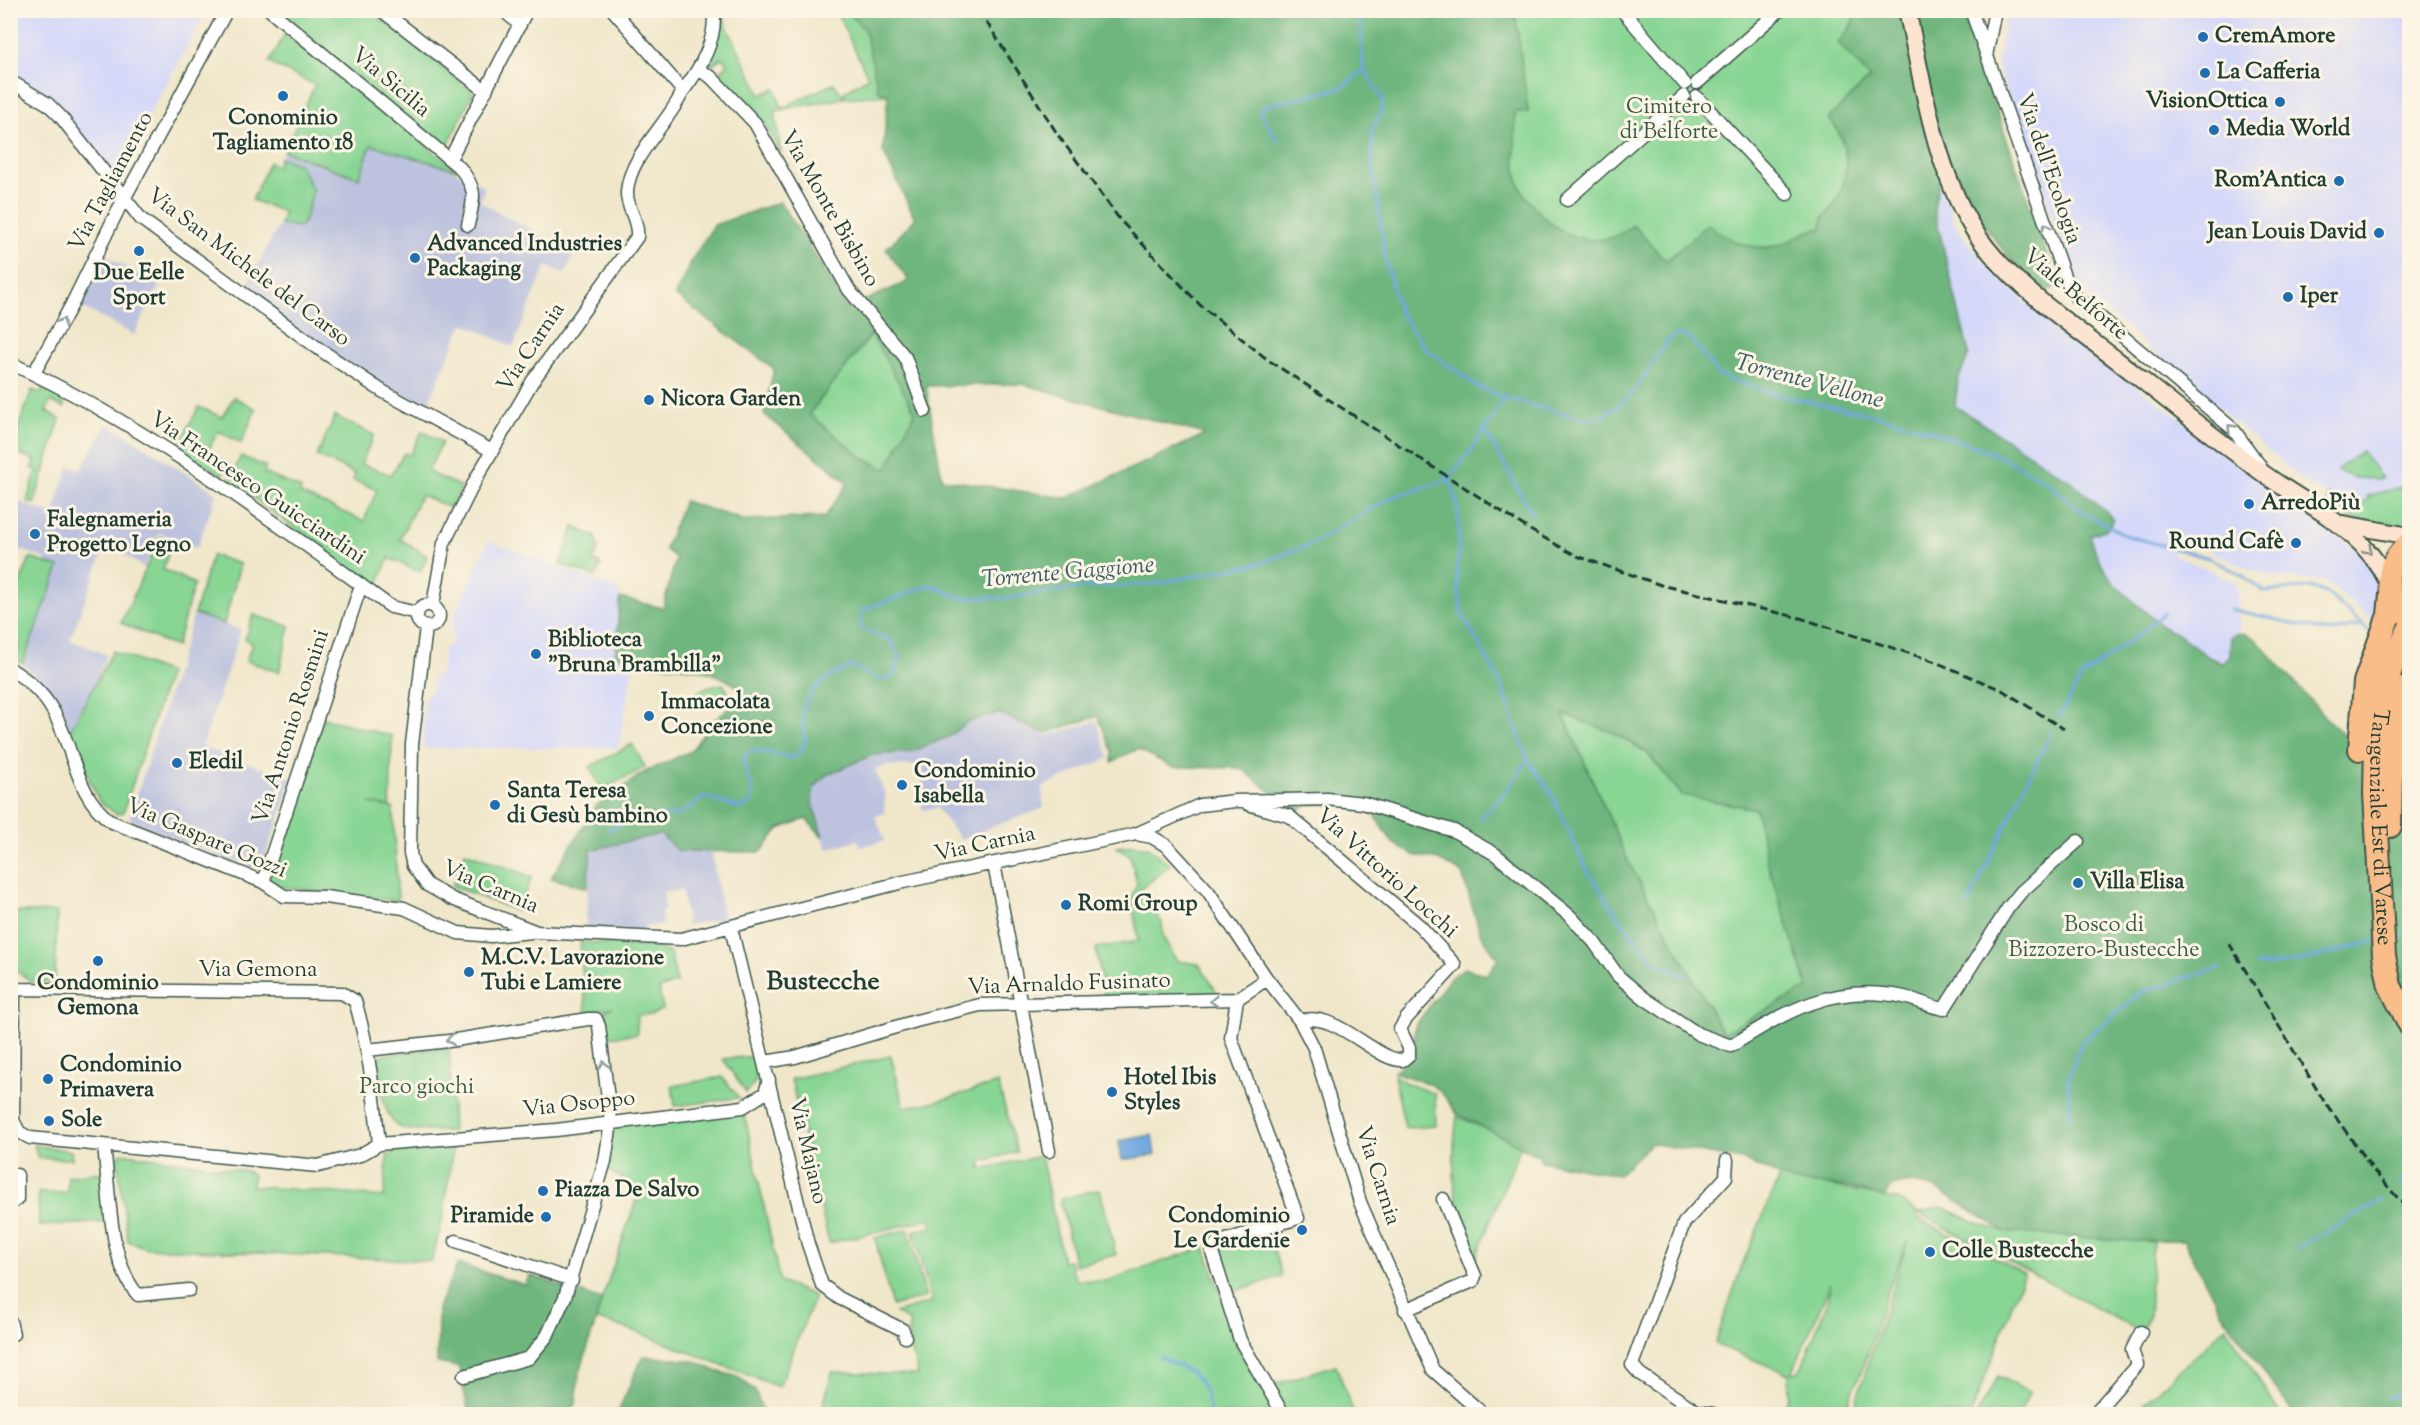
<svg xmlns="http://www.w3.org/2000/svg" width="2420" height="1425" font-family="'Sorts Mill Goudy',serif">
<rect width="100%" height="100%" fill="#fcf5e5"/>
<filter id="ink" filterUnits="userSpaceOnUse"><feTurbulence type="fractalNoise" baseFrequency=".0167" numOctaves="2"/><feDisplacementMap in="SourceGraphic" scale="12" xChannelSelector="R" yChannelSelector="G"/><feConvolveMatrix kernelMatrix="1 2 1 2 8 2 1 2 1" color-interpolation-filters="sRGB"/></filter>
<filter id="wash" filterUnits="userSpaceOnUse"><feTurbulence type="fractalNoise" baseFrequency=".008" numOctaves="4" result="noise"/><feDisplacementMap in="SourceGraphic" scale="24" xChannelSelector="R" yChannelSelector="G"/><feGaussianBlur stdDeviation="1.35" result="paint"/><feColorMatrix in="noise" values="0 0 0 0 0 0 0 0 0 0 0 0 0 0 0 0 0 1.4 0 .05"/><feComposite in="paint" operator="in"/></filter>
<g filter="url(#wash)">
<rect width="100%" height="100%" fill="#f0e7ca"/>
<!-- built -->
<path fill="#d4d8f9" d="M10,11H207L118,170L104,167L58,104L11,74Z
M2007,11H2409V521L2398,523L2337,502L2302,480L2074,283L2028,143L2005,91L1997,63Z
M1939,181L1957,229L1993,272L2045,320L2328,526L2368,559L2382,595L2378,624L2325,581L2280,577L2250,570L2202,547L2172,539L2173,554L2237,583L2239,632L2231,636L2230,655L2223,664L2207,655L2178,634L2164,628L2115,585L2098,559L2090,535L2008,442L1955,406L1958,380L1969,353L1934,209Z
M489,541L618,589L620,598L615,656L635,658L618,748H423L425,697L432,691L433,678L442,672L443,649L453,644V618Z"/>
<!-- industrial -->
<path fill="#bdc3de" d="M370,145L446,167L472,180L485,187L480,202L574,253L565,274L546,266L513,347L463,323L425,411L358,379L245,288L280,224L299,227L304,222L313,190L300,165L280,157L284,151L359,177Z
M104,255L159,286L134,335L78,305Z
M108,424L217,493L197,548L159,533L144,568L107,542L70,640L107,655L90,694L69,732L55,698L24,665L47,595L34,589L46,559L11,546L10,499L53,514L69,466L80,470Z
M194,614L241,630L202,747L293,779L260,871L201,850L129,820Z
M999,713L1049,735L1097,721L1109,758L1042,787L1044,808L960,839L937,808L922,810L923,765L887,766L875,769L885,795L884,813L875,817L885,840L861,847L857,840L827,849L812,802L813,789L826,775L873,755L911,752L948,737L967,722Z
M660,834L711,847L723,919L687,925L682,890L663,892L665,910L661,911L663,925L645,927L641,934L585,932L591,850Z"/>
<!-- green -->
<path fill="#88d594" stroke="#548964" stroke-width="1.5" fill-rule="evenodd" d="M277,11H371L473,92L445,152Z
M722,11L725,23L761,95L775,88L782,108L834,83L844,97V92L868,77L836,11H847L865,30L873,59L888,95L844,98L775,111L781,154L765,124L719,73L728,64L721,58L709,67Z
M1515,11H1856L1848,32L1870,78L1829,118C1854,147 1851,191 1823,218L1822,229C1808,229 1800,237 1787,242C1759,255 1730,243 1708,224L1666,261L1633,225C1600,253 1561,238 1536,209C1530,202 1523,195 1520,186C1512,163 1516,136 1515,112H1528Z
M285,34L457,170L371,145L359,178L284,151L315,85L269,63Z
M280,157L300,165L313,190L304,222L299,227L280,224L284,212L252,200L269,162L277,166Z
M872,334L915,412L886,471L859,455L809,414Z
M43,387L64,397V408L51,401L46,411L60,419L34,504L27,501L37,470L32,468L35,460L11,451V447L32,390L40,393Z
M234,397L256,409L241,443L218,431L207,453L229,464L222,475L186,454L179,444L199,407L222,417Z
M335,416L374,435L361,464L391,475L404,453L410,455L422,431L442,442L428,472L462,487L451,508L421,495L400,539L427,556L420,572L389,558L376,588L229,480L241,456L266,467L264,473L301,489L300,494L364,521L377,490L353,480L355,474L317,456Z
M2362,451L2382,479L2355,478L2338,471L2339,468Z
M2409,485V528L2348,518L2349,516L2327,501L2330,495L2343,506L2347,501L2354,507L2369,499L2367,496Z
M574,527L596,537L598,549L593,561L601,564L596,577L560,564Z
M160,537L172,542L163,569L194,584L176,647L121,623Z
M212,555L240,564L224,624L194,614Z
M30,558L59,567L23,663L14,660L19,642L11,639V596L14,597Z
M253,615L290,626L279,672L246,661L252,643L245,639Z
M113,651L169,673L123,813L116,814L99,801L69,732Z
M723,684L728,692L714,704L692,706L695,694L706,687Z
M1563,713L1614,733L1647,753L1682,795L1756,809L1769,868L1809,988L1723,1033L1629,863Z
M323,718L392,736L390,807L369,803L393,808L398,901L265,885Z
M632,744L645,767L602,790L590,767Z
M1133,845L1148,847L1170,865L1140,890L1162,923L1163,937L1177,961L1199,964L1218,994L1104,996L1096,948L1139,941L1131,899L1137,883L1130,856L1116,847Z
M465,852L532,877L518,911L452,886Z
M11,912H57L55,981L35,984L11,967Z
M580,942L653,946L670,953L677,982L659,989L663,1009L652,1014L637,1015V1034L609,1037L605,1011L613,1007L586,1012Z
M449,1047L453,1131C438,1130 417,1132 402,1128C382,1122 378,1074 377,1056Z
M756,1056V1081L746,1093L723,1059Z
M891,1056L904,1107L935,1102L998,1083L1017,1152L982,1161L981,1169L1041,1156L1063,1262L1069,1260L1076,1280L1106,1281L1205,1247L1237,1346L1276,1414H821L832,1372L918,1375L908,1336L910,1322L895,1313L932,1302L913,1231L932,1227L930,1219L829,1243L791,1079Z
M1394,1075L1404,1082L1435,1094L1436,1126L1405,1128Z
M722,1077L739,1098L675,1106L672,1086Z
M743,1107L780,1282L815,1296L779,1387L629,1329L595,1319L640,1189L606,1169L611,1123Z
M1457,1116L1521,1145L1474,1262C1453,1214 1450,1167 1457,1116Z
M34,1145L71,1151L72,1159L38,1158Z
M453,1148L443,1216L432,1261L147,1248L128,1241L117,1157L121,1153L247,1171L253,1175L252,1186L384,1197L387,1157L396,1151Z
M103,1172L110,1222L39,1226L38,1193H67L68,1176Z
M1780,1175L1899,1200L1918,1213L1942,1207L1979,1224L2005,1232L2153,1242L2149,1317L2141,1332L1918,1213L1917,1218L2024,1273L1971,1414H1852L1908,1240L1888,1289L1865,1363L1843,1414L1792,1411L1780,1414L1789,1397V1374L1715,1344L1742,1265ZM1831,1283L1826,1306L1802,1366L1798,1372L1792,1373Z
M1100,1189L1116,1255L1075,1265L1060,1199Z
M908,1229L926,1297L892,1306L875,1238Z
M1268,1231L1282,1276L1229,1293L1217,1258L1220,1245Z
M2226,1327L2280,1414L2134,1413Z
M1336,1365L1354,1414H1288L1270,1386Z
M1998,1376L2029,1392L2018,1414H1977Z"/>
<!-- forest -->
<path fill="#6eb67e" stroke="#467a59" stroke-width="1.5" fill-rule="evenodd" d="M847,11H1515L1528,112H1515C1516,136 1512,164 1520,186C1523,195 1531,202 1536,209C1561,238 1601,253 1633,225L1666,261L1708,224C1730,243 1759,255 1787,242C1799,237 1808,229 1822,229L1823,218C1851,191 1854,147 1829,118L1870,78L1838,43L1851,27L1856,11H1962L2057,283L2053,289L2041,290C2004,258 1979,221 1958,177L1939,181L1934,209L1969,354L1958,380L1955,406L2072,482L2114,519L2107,529L2090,535L2098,559L2115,585L2164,628L2178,634L2207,656L2223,664L2230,655L2231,636C2242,631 2248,633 2258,641L2324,716L2370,760L2399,806L2409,829V1414H2294L2221,1312L2184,1240L2131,1241L2005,1232L1936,1188L1909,1182L1892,1186L1884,1197L1849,1187L1794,1182L1742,1160L1651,1143L1618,1175L1541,1161L1539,1156L1456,1113L1442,1093L1430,1084L1394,1072L1413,1054L1415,1026L1451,977L1464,968L1487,975L1498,959L1480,933L1462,873L1439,860L1413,855L1393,843L1374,814L1351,805L1310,804L1296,812L1241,768L1172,767L1138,749L1112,762V751L1098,716L1049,732L1039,731L999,713L967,722L948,737L911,752L873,755L826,775L813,789L812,802L823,837L806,819L779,829L761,852L678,851L660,834L591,850L587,888L551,878L596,806L643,773L691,751L712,722L736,703L743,691C710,663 674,666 633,664L634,658L615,656L620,598L663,608L676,558L665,549L684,501L743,520L825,517L848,483L764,414L774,369L675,295L693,258L714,225L780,202L849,308L909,281L886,249L915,219L883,151L888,95L878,90L865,30ZM871,334L915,412L886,470L859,455L809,414ZM1022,384L1204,434V435L1067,498L942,479L926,386ZM1563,714L1614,733L1647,752L1682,795L1756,809L1769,868L1808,988L1723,1033L1629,863Z
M458,1264L525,1285L530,1275L602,1300L578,1379L576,1404L566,1414H469L459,1367L437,1363L438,1307Z
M643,1356L694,1361L716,1371L739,1377L755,1391L764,1414L640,1412V1414H617Z"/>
<!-- water -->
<path fill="#71a9e0" stroke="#48738a" stroke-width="1.5" d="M1152,1135L1155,1155L1122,1160L1119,1141Z"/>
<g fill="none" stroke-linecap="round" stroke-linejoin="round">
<!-- stream -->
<path stroke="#71a9e0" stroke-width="3" d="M1359,10L1364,69L1383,99L1381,113L1372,131V161L1386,263L1399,312L1425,348L1478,387L1505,398L1586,419L1602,416L1620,405L1636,388L1668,340L1678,334L1690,338L1717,373L1727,379L1777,395L1879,416L1932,431L1997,455L2047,482L2083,513L2128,536L2209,558L2240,574L2265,592L2311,587L2328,594L2373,634
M1278,142L1260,111L1265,106L1341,88L1364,69
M1505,398L1471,451L1449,477L1457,504L1459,531L1457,579L1462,614L1501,684L1528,760L1551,793L1588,872L1621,921L1655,962L1687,977
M1485,430L1532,514
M2230,609L2331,632L2363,624
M2059,717L2082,676L2145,630L2164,613
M1481,818L1506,791L1528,760
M609,829L639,818L679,815L704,797L741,808L752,802V785L747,776L744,755L754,750L794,758C815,740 799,731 803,711C807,687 832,675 852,666L880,680L893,676L900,658L890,640L860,628L863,610L931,585L961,598H1005L1090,587L1154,584L1261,563L1312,544L1390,498L1440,483L1449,477
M1967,906L2051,732
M2391,938L2410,934
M2256,965L2293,963L2375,941
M2070,1118L2068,1079L2082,1042L2141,992L2220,968
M2400,1184L2410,1176
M2296,1249L2383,1200
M1159,1357C1191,1369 1207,1378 1210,1414
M2387,1398L2410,1390"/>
</g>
</g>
<g filter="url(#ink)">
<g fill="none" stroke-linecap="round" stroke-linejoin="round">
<!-- street casing -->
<g stroke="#3e564a" stroke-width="15">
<path id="street" d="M270,10L460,168C478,191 474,197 468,225
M381,10L486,91
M503,10L520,25
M1622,10L1685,84
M1971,10L2065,279L2076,297L2233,429L2260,466
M1987,51L1995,10
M699,70L711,77L755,123L849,290L905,357L925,411
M10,81L48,104L60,116L141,219L322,351L382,391L492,451
M1697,83L1780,10
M683,91C699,70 718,38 713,10
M1697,97L1787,194
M450,159L527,10
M1567,200L1684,96
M10,363C147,425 270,519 391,607L417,613
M34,373L71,306L118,210L227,10
M417 616a11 11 0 1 1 22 0a11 11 0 1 1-22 0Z
M433,605L444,543L477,477L532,382L637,237C639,220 626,208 627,192C629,156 669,123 683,91L613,10
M426,627L412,744L410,853L413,866L427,885L452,899L537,932L681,939L903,882L1136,834L1152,837L1167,846L1208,891L1267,979L1300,1021L1314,1048L1360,1202L1433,1370L1483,1414
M10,669C27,679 43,693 53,711C74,747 75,797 112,822L263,882L284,896L325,897L404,908L458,933L491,936L532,932
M1248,804L1289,816L1420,926L1455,965L1406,1019L1400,1029L1409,1048V1055L1403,1060C1376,1062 1336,1009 1300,1021
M1136,834L1200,805L1235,801L1327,799L1363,803L1454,831L1495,854L1570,916L1594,942L1618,976L1644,998L1698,1034L1731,1046C1788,1010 1834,983 1904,997C1918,1000 1930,1007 1944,1009L2008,908L2021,892L2078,841
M994,864L1049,1151
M263,882L361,585
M731,928L808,1244L822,1285L839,1298L903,1330L905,1337
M10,979L14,989L13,1120L10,1125
M14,989L342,993L355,1001C369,1047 374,1095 379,1144
M1237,999L1231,1038L1298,1218L1217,1243L1212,1252L1240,1340L1283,1414
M367,1050L449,1041L588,1019H596L599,1026L611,1123L605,1161L565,1297L547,1336L529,1358L464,1376
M765,1062L795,1057L916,1021L980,1005L1237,999L1267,979
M13,1120L19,1132L30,1138L318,1166L360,1155L379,1144L556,1130L743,1107L765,1093L769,1080
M104,1147C110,1191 108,1262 138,1295L189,1290
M10,1175H17V1199L10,1204
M456,1241L572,1280
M1405,1310L1473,1281L1475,1276L1443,1199
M10,1321L13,1334
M1713,1414L1698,1412L1640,1374L1632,1365L1684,1223L1726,1177L1727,1160
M2094,1414L2137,1365L2132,1350L2141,1332"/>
</g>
<!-- secondary casing -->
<g stroke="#3e564a" stroke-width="20">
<path id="secondary" d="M1907,10C1923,82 1933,162 1972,227C2004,280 2069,323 2118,361C2166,399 2214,438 2264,474C2311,508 2362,528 2388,582
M2343,524L2410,536"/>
</g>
<!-- primary casing -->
<g stroke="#3e564a" stroke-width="22">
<path id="primary" d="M2410,542C2382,561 2382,599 2410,618"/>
</g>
<!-- highway casing -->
<g stroke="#3e564a" stroke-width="26">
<g id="highway">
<path id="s1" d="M2410,627L2394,660L2381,701L2376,738L2375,794L2384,956L2390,986L2410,1025"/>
<path d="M2360,749L2365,682L2389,615L2391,594"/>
<path d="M2390,826L2392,732L2400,689"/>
</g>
</g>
<!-- street -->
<use href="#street" stroke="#fff" stroke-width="12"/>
<!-- secondary -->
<use href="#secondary" stroke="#fce5d0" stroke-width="16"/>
<!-- primary -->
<use href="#primary" stroke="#f8bd89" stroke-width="20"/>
<!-- highway -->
<use href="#highway" stroke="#f8bd89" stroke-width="22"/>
<!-- rail -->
<path stroke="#1f3d34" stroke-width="3" stroke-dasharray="9 4.5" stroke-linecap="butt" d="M979,10L1058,135L1120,220L1200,305L1268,360L1530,530L1577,556L1661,585L1800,618L1933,661L2002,690L2064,729
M2229,943L2322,1098L2374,1171L2410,1212"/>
</g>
<!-- one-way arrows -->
<defs><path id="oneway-chevron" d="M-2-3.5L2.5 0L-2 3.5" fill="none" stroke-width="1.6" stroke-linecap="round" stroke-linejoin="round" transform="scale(1.5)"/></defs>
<g stroke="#8f9e9a">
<use href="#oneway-chevron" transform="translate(2046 227) rotate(-110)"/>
<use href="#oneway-chevron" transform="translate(62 322) rotate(-60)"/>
<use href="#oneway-chevron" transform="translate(2231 428) rotate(-134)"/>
<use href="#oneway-chevron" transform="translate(1214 1001) rotate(177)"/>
<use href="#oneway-chevron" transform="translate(450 1040) rotate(172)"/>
<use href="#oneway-chevron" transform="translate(604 1065) rotate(-97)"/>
</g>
<use stroke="#8e9182" href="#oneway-chevron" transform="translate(2368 550) rotate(48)"/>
</g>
<!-- markers -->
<g fill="#1f6fb2" stroke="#fcf5e5" stroke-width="2">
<circle cx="2203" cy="37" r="6"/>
<circle cx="2205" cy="73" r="6"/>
<circle cx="283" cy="96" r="6"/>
<circle cx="2280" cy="102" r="6"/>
<circle cx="2214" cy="130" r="6"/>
<circle cx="2339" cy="181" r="6"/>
<circle cx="2379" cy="233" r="6"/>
<circle cx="139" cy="251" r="6"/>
<circle cx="415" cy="258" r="6"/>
<circle cx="2288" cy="297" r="6"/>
<circle cx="649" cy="400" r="6"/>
<circle cx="2249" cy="504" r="6"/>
<circle cx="35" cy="534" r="6"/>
<circle cx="2296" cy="543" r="6"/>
<circle cx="536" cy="654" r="6"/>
<circle cx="649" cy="716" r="6"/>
<circle cx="177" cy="763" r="6"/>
<circle cx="902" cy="785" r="6"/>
<circle cx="495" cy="805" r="6"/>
<circle cx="2078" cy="883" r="6"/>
<circle cx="1066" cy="905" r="6"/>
<circle cx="98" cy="961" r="6"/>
<circle cx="469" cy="972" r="6"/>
<circle cx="48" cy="1079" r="6"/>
<circle cx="1112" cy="1092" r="6"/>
<circle cx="49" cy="1121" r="6"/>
<circle cx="543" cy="1191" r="6"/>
<circle cx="546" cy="1217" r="6"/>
<circle cx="1302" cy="1230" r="6"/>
<circle cx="1930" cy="1252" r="6"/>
</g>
<g text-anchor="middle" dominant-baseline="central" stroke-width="6" stroke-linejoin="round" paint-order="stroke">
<!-- poi labels -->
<g font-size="22" font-weight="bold" fill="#1f3d34" stroke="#fcf5e5" text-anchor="start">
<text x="2215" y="37">CremAmore</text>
<text x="2217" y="73">La Cafferia</text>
<text x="2268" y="102" text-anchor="end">VisionOttica</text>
<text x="283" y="119" text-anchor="middle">Conominio<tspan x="283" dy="25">Tagliamento 18</tspan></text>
<text x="2226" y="130">Media World</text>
<text x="2327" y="181" text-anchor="end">Rom'Antica</text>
<text x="2367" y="233" text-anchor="end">Jean Louis David</text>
<text x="427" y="245">Advanced Industries<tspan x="427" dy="25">Packaging</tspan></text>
<text x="139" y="274" text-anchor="middle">Due Eelle<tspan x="139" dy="25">Sport</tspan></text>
<text x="2300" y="297">Iper</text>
<text x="661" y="400">Nicora Garden</text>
<text x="2261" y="504">ArredoPiù</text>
<text x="47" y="521">Falegnameria<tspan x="47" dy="25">Progetto Legno</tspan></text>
<text x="2284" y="543" text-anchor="end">Round Cafè</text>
<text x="548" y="641">Biblioteca<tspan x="548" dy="25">"Bruna Brambilla"</tspan></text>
<text x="661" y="703">Immacolata<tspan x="661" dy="25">Concezione</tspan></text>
<text x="189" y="763">Eledil</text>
<text x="914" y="772">Condominio<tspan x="914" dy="25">Isabella</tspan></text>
<text x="507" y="792">Santa Teresa<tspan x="507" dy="25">di Gesù bambino</tspan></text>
<text x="2090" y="883">Villa Elisa</text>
<text x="1078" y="905">Romi Group</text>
<text x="481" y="959">M.C.V. Lavorazione<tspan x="481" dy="25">Tubi e Lamiere</tspan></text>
<text x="98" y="984" text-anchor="middle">Condominio<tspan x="98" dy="25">Gemona</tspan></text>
<text x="60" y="1066">Condominio<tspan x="60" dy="25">Primavera</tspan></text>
<text x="1124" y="1079">Hotel Ibis<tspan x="1124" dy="25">Styles</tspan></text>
<text x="61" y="1121">Sole</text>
<text x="555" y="1191">Piazza De Salvo</text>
<text x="534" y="1217" text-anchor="end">Piramide</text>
<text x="1290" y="1217" text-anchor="end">Condominio<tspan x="1290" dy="25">Le Gardenie</tspan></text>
<text x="1942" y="1252">Colle Bustecche</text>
</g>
<!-- street labels -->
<g font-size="22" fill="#1f3d34" stroke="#fcf5e5">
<text transform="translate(390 83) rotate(40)">Via Sicilia</text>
<text transform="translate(2048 169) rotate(71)">Via dell'Ecologia</text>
<text transform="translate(112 182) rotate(-62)">Via Tagliamento</text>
<text transform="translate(829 209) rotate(60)">Via Monte Bisbino</text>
<text transform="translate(248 268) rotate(37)">Via San Michele del Carso</text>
<text transform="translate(2075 295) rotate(40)">Viale Belforte</text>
<text transform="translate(532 348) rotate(-56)">Via Carnia</text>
<text transform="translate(257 489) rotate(34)">Via Francesco Guicciardini</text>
<text transform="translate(292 727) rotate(-72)">Via Antonio Rosmini</text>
<text stroke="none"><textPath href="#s1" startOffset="206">Tangenziale Est di Varese</textPath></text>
<text transform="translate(206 839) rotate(23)">Via Gaspare Gozzi</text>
<text transform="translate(985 845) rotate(-12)">Via Carnia</text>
<text transform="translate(1386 874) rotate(42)">Via Vittorio Locchi</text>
<text transform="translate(490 888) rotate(23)">Via Carnia</text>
<text x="258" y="971">Via Gemona</text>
<text transform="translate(1069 985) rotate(-2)">Via Arnaldo Fusinato</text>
<text transform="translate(579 1105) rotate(-6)">Via Osoppo</text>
<text transform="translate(807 1151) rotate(77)">Via Majano</text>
<text transform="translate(1377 1176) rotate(72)">Via Carnia</text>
</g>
<!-- park labels -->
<g font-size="22" fill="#345b47" stroke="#fcf5e5">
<text x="1669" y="108">Cimitero<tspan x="1669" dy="25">di Belforte</tspan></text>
<text x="2104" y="926">Bosco di<tspan x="2104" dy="25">Bizzozero-Bustecche</tspan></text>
<text x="417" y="1088">Parco giochi</text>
</g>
<!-- water labels -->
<g font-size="24" font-style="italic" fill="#385d68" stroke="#fcf5e5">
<text transform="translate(1809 382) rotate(15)">Torrente Vellone</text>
<text transform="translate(1068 573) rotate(-5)">Torrente Gaggione</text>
</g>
<!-- quarter labels -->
<g font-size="26" font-weight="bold" fill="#1f3d34" stroke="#fcf5e5">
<text x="823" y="982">Bustecche</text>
</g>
</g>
<!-- margin -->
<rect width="2420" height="1425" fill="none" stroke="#fcf5e5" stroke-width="36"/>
</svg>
